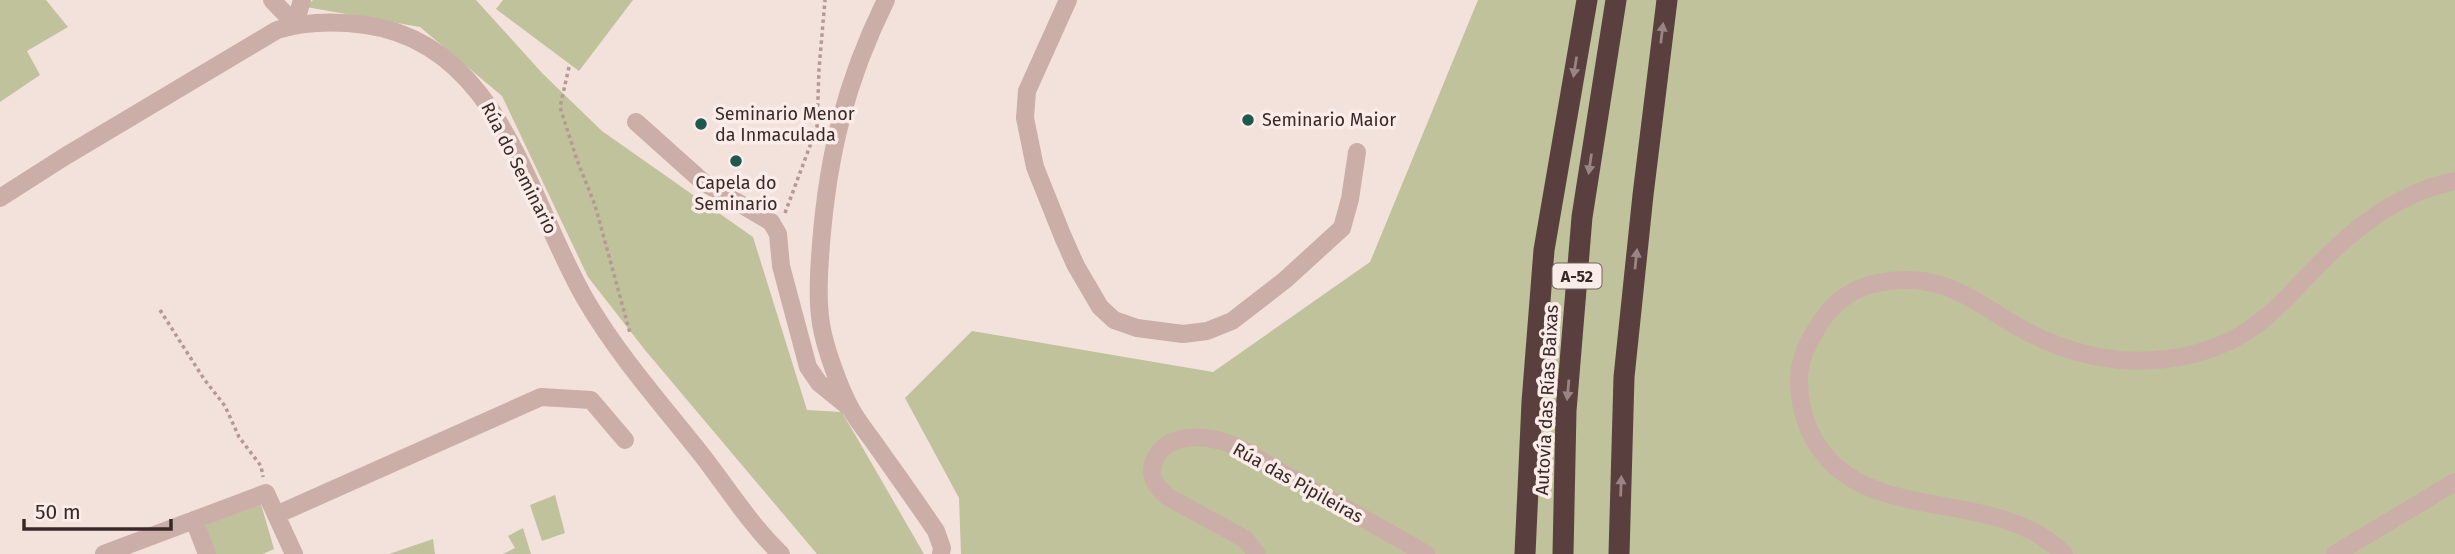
<svg xmlns="http://www.w3.org/2000/svg" width="2455" height="554" font-family="'Fira Sans',sans-serif">
<rect width="100%" height="100%" fill="#f3e2dc"/>
<!-- green -->
<path fill="#c0c29c" d="M0,0H46L68,27L27,51L40,75L0,102Z
M313,0H476L543,74L602,131L753,237L807,410L842,412L924,554H817L645,350L588,277L502,96L420,27L306,7Z
M503,0H633L579,71L496,9Z
M1478,0H2455V554H961L959,498L905,398L972,331L1213,372L1370,262Z
M555,495L565,533L542,541L530,505Z
M261,504L274,549L263,554H213L203,526Z
M523,528L531,554H503L515,548L508,536Z
M433,539L435,554H389Z"/>
<g fill="none" stroke-linecap="round" stroke-linejoin="round">
<!-- path -->
<path stroke="#b79892" stroke-width="3.5" stroke-dasharray="3.5 3.5" stroke-linecap="butt" d="M569,67L560,107L577,160L595,205L630,333
M785,213L817,127L819,69L825,0
M160,310L204,379L225,406L239,437L261,466L263,477"/>
<!-- minor -->
<path stroke="#cbaea8" stroke-width="18" d="M272,0L295,24
M886,0C846,81 828,154 821,244C819,270 817,298 821,324C825,348 839,387 851,409C858,422 869,435 878,448C897,475 917,503 936,531L942,548L941,554
M1068,0L1027,91L1025,118L1035,167L1063,237L1076,266L1100,307L1114,320L1137,328L1183,334L1207,331L1232,321L1285,280L1342,228L1350,199L1357,152
M295,24L302,0
M636,122L703,182L771,222L778,234L781,266L808,367L819,383L850,408
M0,198L64,157L277,30C306,21 336,21 366,25C502,44 528,203 587,302C620,358 665,408 705,459C727,488 754,529 781,554
M276,515L541,397L591,400L625,440
M194,520L207,554
M104,554L266,493L294,554
M1257,554L1245,539L1168,497C1158,488 1149,479 1153,465C1161,432 1205,434 1230,444C1251,453 1271,467 1291,478C1336,503 1381,528 1426,554
M2064,554C2000,491 1895,521 1834,465C1811,443 1800,414 1799,383C1798,359 1809,340 1822,320C1835,301 1854,288 1877,283C1958,267 1987,319 2054,344C2090,358 2127,364 2166,359C2192,356 2218,348 2241,335C2274,315 2298,285 2325,258C2362,222 2403,191 2455,181
M2335,554L2455,482"/>
<!-- highway -->
<path stroke="#59403f" stroke-width="21" d="M1525,554L1532,402L1544,250L1587,0
M1563,554L1566,411L1582,217L1616,0
M1619,554L1624,377L1643,195L1667,0"/>
</g>
<!-- one-way arrows -->
<defs><path id="oneway-solid" d="M-6-.8H1V-3.2L6.5 0L1 3.2V.8H-6Z" transform="scale(1.75)"/></defs>
<g fill="#998583">
<use href="#oneway-solid" transform="translate(1662 33) rotate(-83)"/>
<use href="#oneway-solid" transform="translate(1575 67) rotate(99)"/>
<use href="#oneway-solid" transform="translate(1590 164) rotate(98)"/>
<use href="#oneway-solid" transform="translate(1636 259) rotate(-84)"/>
<use href="#oneway-solid" transform="translate(1568 390) rotate(95)"/>
<use href="#oneway-solid" transform="translate(1621 486) rotate(-88)"/>
</g>
<!-- markers -->
<g fill="#1d5a4d" stroke="#faede9" stroke-width="2.5">
<circle cx="1248" cy="120" r="7"/>
<circle cx="701" cy="124" r="7"/>
<circle cx="736" cy="161" r="7"/>
</g>
<g text-anchor="middle" dominant-baseline="central" stroke-width="7" stroke-linejoin="round" paint-order="stroke">
<!-- shield labels -->
<rect fill="#faede9" stroke="#726462" stroke-width="2" x="1552.5" y="263.5" width="49" height="25" rx="5"/>
<g font-size="16" font-weight="bold" fill="#382928">
<text x="1577" y="276">A-52</text>
</g>
<!-- poi labels -->
<g font-size="18" fill="#382928" stroke="#faede9" text-anchor="start">
<text x="715" y="114">Seminario Menor<tspan x="715" dy="21">da Inmaculada</tspan></text>
<text x="1262" y="120">Seminario Maior</text>
<text x="736" y="183" text-anchor="middle">Capela do<tspan x="736" dy="21">Seminario</tspan></text>
</g>
<!-- street labels -->
<g font-size="18" fill="#382928" stroke="#faede9">
<text transform="translate(519 168) rotate(63)">Rúa do Seminario</text>
<text transform="translate(1547 400) rotate(-87)">Autovía das Rías Baixas</text>
<text transform="translate(1298 483) rotate(29)">Rúa das Pipileiras</text>
</g>
</g>
<!-- scale -->
<path d="M24 519v10h147v-10" fill="none" stroke="#382928" stroke-width="3.5"/>
<text x="35" y="519" font-size="21" fill="#382928" stroke="#faede9" stroke-width="5" paint-order="stroke">50 m</text>
</svg>
